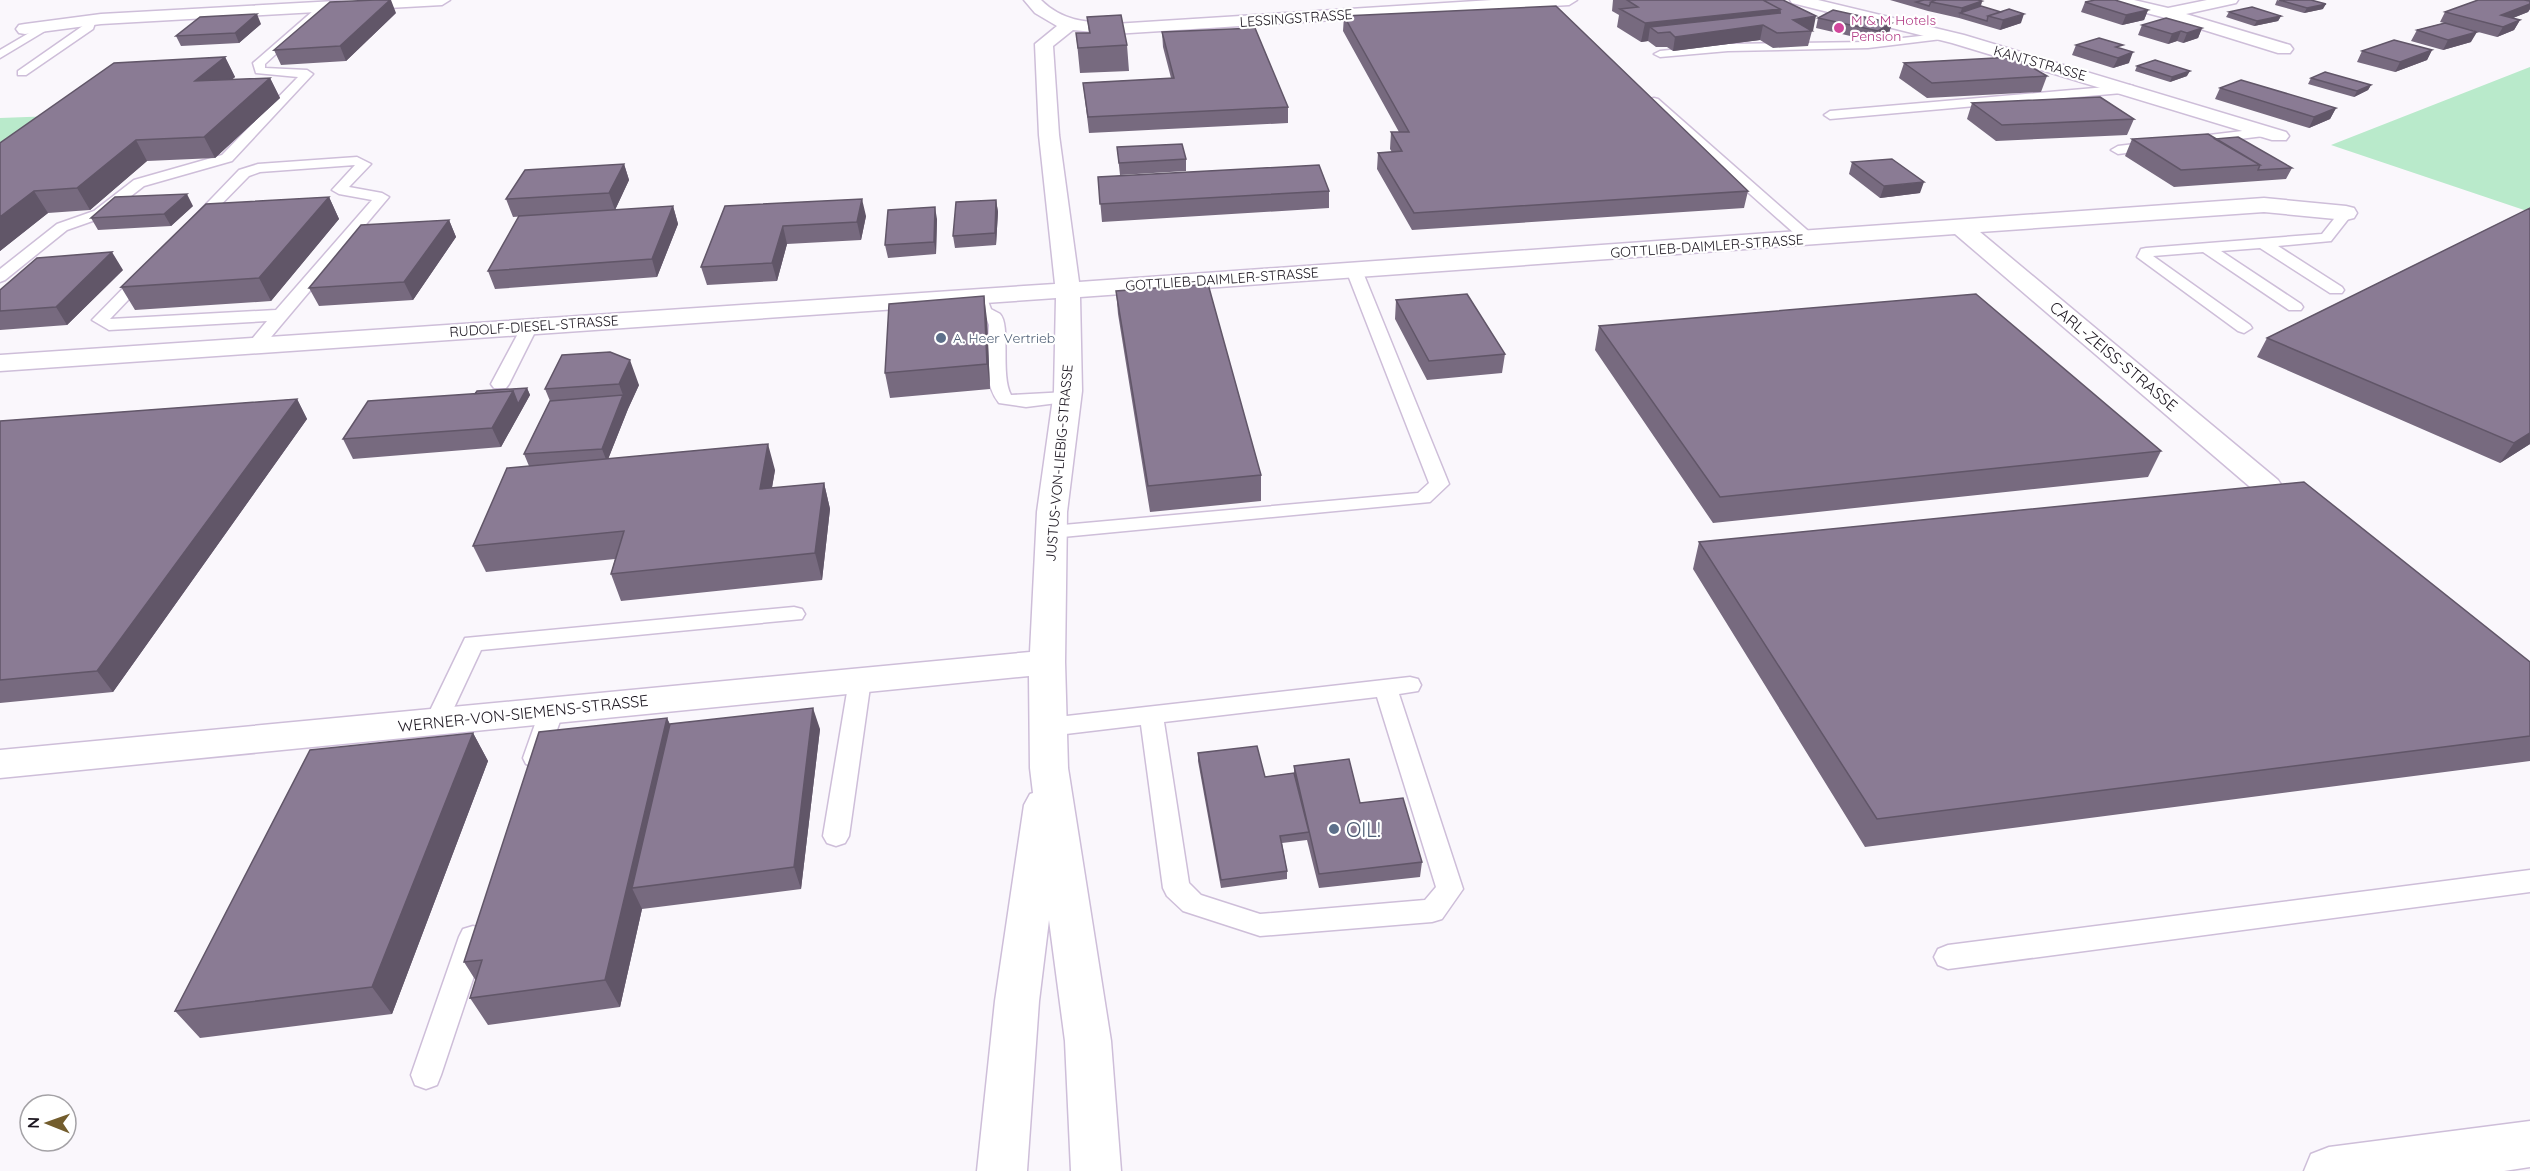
<svg xmlns="http://www.w3.org/2000/svg" width="2530" height="1171" font-family="Quicksand,sans-serif">
<rect width="100%" height="100%" fill="#faf7fc"/>
<!-- green -->
<path fill="#b9eacb" d="M2530,67V212L2331,145Z
M54,116L0,156V118Z"/>
<g fill="none" stroke-linecap="round" stroke-linejoin="round">
<!-- service casing -->
<g stroke="#cebed9" stroke-width="3">
<path id="service" d="M321,4L326,7L325,9L265,64V68L307,70L313,74L232,161L144,186L104,217L67,230L5,280L0,282V269L57,224L94,211L134,180L222,155L298,77L256,73L253,63Z
M91,17L96,20L93,29L26,75H18V71L84,25L87,18Z
M46,23L50,24V28L0,58V50Z
M1946,33L1950,34V38L1868,48L1728,51L1660,57L1654,54L1660,51L1728,44L1868,42Z
M2129,85L2133,86V92L1830,119L1824,115L1830,111Z
M1654,98L1658,99L1814,236L1816,239L1814,242H1804L1650,105V99Z
M2267,128L2273,132L2272,135L2118,154L2111,150L2118,146Z
M357,157L371,164L349,187L382,193L389,197L261,349L255,350L247,345L267,321L109,330L92,320L140,271H150L153,274L150,277L110,319L276,310L372,200L339,194L332,190L355,165L260,172L249,176L199,227L194,228L187,224L239,170L258,164Z
M2346,209L2353,213L2331,241L2278,246L2342,287L2344,290L2342,293H2330L2260,248L2221,251L2301,304L2303,307L2301,310H2289L2203,252L2153,256L2250,325L2252,328L2244,333L2238,331L2137,257L2141,249L2146,248L2322,234L2341,210Z
M1354,265L1362,270L1449,484L1430,502L1052,538L1045,536L1042,532L1045,528L1052,526L1418,493L1429,483L1346,270Z
M979,291L985,293L991,309C992,310 999,313 1000,314C1011,325 1000,375 1011,395L1067,392L1073,393L1076,397L1073,401L1026,407L999,403C982,382 988,350 989,325L987,320L976,312L971,296Z
M530,321L538,326L509,384L506,388H494L491,384L522,326Z
M794,607L802,609L805,614L802,619L481,650L445,727L437,729L429,727L425,721L465,638Z
M860,672L868,674L871,680L849,836L845,843L836,846L827,843L823,836L849,680L852,674Z
M1410,677L1418,679L1421,685L1418,691L1399,694L1463,889L1442,919L1432,922L1260,936L1183,911L1167,896L1163,888L1141,725L1049,736L1041,733L1037,727L1041,721L1049,718ZM1377,697L1436,887L1425,900L1260,914L1201,895L1189,883L1164,722Z
M552,702L560,704L564,710L547,758L544,764L535,767L526,764L523,758L540,710L544,704Z
M2530,870V892L1948,969L1938,965L1934,957L1938,949L1948,945Z
M473,926L483,929L487,937L441,1075L437,1085L426,1089L415,1085L411,1075L459,937L463,929Z"/>
</g>
<!-- minor casing -->
<g stroke="#cebed9" stroke-width="3">
<path id="minor" d="M354,0H450L442,5L101,24L25,34L19,33L16,29L19,25L25,24L101,14Z
M1024,0H1041C1062,21 1085,22 1114,24L1492,0H1577L1569,5L1114,34L1073,30L1053,46L1059,135L1079,282L2264,198L2346,206L2354,208L2357,213L2354,218L2346,220L2264,212L1980,232L2278,480L2282,486L2278,492L2267,495L2256,492L1955,234L1080,297L1082,391L1067,512L1065,662L1068,768L1111,1041L1121,1171H1071L1065,1041L1049,920L1039,1001L1027,1171H977L995,1001L1024,805L1030,794L1033,793L1030,768L1029,676L0,778V750L1030,652L1037,512L1054,391L1056,298L0,371V355L1055,284L1039,135L1035,44L1057,26L1035,13Z
M1790,0H1818L1964,35L2286,132L2289,136L2286,140H2272L1952,43L1792,3Z
M2106,0H2134L2168,8L2207,0H2238L2236,3L2186,14L2290,45L2293,49L2290,53H2278L2162,17L2108,3Z"/>
</g>
<!-- primary casing -->
<g stroke="#cebed9" stroke-width="3">
<path id="primary" d="M2530,1121V1167L2504,1171H2304L2311,1154L2329,1147Z"/>
</g>
<!-- service -->
<use href="#service" fill="#fff" fill-rule="evenodd"/>
<!-- minor -->
<use href="#minor" fill="#fff" fill-rule="evenodd"/>
<!-- primary -->
<use href="#primary" fill="#fff" fill-rule="evenodd"/>
</g>
<!-- wall -->
<path fill="#776a7f" d="M1613,0H1783L1813,31H1812L1808,46L1773,48L1760,40L1673,51L1667,47H1656L1648,41L1641,42L1617,27L1619,15L1612,11Z
M1890,0H1978L1982,1L1981,6L2021,23L2000,30L1959,18L1928,11Z
M2277,0L2323,9L2304,13L2275,5Z
M2478,0H2530V9L2528,12L2513,18L2520,20L2514,30L2497,37L2467,29L2471,42L2443,50L2411,41L2417,30L2444,23L2440,22L2445,12Z
M2085,2L2148,10L2144,20L2122,25L2081,12Z
M2229,12L2281,16L2278,21L2254,26L2226,17Z
M396,13L346,61L281,65L274,50Z
M1344,16L1748,191L1744,208L1412,230L1377,169L1378,153L1392,152L1390,149L1391,132H1399L1343,31Z
M1087,17L1127,45L1129,71L1080,73L1076,33H1089Z
M1818,18L1892,23L1889,33L1876,42L1816,28Z
M261,24L239,43L181,46L176,36Z
M2142,25L2202,28L2198,38L2183,43L2177,41L2168,44L2138,35Z
M1162,32L1288,107V123L1089,133L1083,83L1171,78L1163,47Z
M2076,45L2122,49L2129,63L2113,68L2072,55Z
M2432,50L2427,60L2395,72L2357,62L2362,51Z
M225,57L235,77L231,80L270,78L280,98L215,158L147,161L90,210L48,213L0,251V143Z
M1904,63L2047,76L2041,92L1927,98L1899,78Z
M2137,66L2187,76L2170,82L2135,71Z
M2311,78L2371,85L2368,90L2354,97L2308,84Z
M2220,88L2336,108L2330,119L2309,128L2215,99Z
M1972,103L2134,119L2127,135L1996,141L1967,119Z
M2132,139H2215L2292,168L2286,179L2174,187L2125,156Z
M1117,147L1186,159V171L1120,175Z
M1852,162L1920,193L1880,198L1849,174Z
M624,164L629,180L615,210L513,217L506,199Z
M1098,177L1329,191V208L1102,222Z
M329,197L339,219L271,301L135,310L121,287Z
M996,200L998,212L996,245L955,248L953,236Z
M193,206L171,226L98,230L91,218Z
M673,206L678,224L657,277L495,289L488,271Z
M725,206L866,216L861,240L787,244L777,281L707,285L701,267Z
M2530,208V444L2500,463L2257,357L2267,338Z
M937,219L936,254L888,258L885,245Z
M449,220L456,237L413,300L319,306L309,288Z
M123,270L67,325L0,330V290Z
M1116,291L1261,475V501L1150,512L1118,314Z
M1396,300L1505,354L1502,373L1427,380L1395,319Z
M987,319L990,389L890,398L885,373Z
M1599,326L2161,451L2148,477L1713,523L1595,350Z
M562,355L639,385L628,409L608,459L775,470L772,488L824,483L830,509L822,580L621,601L611,574L615,559L486,572L473,546L529,466L524,454L550,401L545,389Z
M527,388L530,395L501,447L353,459L343,439L475,394Z
M297,399L307,419L113,692L0,703V421Z
M1699,542L2530,662V761L1865,847L1693,569Z
M667,718L670,724L820,729L801,889L642,909L620,1007L488,1025L470,998L476,981L464,962Z
M473,733L488,761L392,1014L200,1038L175,1011Z
M1198,753L1265,777L1294,773V766L1360,803L1422,862L1420,877L1319,888L1307,840L1282,843L1287,871V879L1221,888L1198,761Z"/>
<!-- shaded-wall -->
<path fill="#615668" d="M390,0H391L396,13L346,61L340,46Z
M1982,1L1979,11L1960,13L1959,18L1962,8Z
M2326,4L2323,9L2304,13L2307,8Z
M2530,4V9L2528,12L2495,25L2501,15Z
M1780,9L1776,28L1763,25L1760,40L1673,51L1675,37L1670,32L1650,27L1648,41L1641,42L1645,23Z
M2148,10L2144,20L2122,25L2126,15Z
M257,14L261,24L239,43L235,33Z
M2024,14L2021,23L2000,30L2003,20Z
M1816,16L1813,31H1810L1793,20Z
M2281,16L2278,21L2254,26L2257,21Z
M2520,20L2514,30L2497,37L2503,27Z
M1892,23L1889,33L1876,42L1878,31Z
M2202,28L2198,38L2183,43L2187,33Z
M2181,31L2177,41L2168,44L2172,34Z
M2477,32L2471,42L2443,50L2448,40Z
M2432,50L2427,60L2395,72L2400,62Z
M2133,52L2129,63L2113,68L2118,58Z
M225,57L235,77L205,101L195,81Z
M2190,71L2187,76L2170,82L2172,77Z
M270,78L280,98L215,158L204,137Z
M2371,85L2368,90L2354,97L2357,91Z
M2336,108L2330,119L2309,128L2314,117Z
M136,140L147,161L90,210L77,188Z
M624,164L629,180L615,210L609,193Z
M1924,182L1920,193L1880,198L1884,186Z
M34,191L48,213L0,251V217Z
M187,194L193,206L171,226L164,214Z
M329,197L339,219L271,301L259,278Z
M862,199L866,216L861,240L857,222Z
M996,200L998,212L996,245L995,233Z
M673,206L678,224L657,277L652,259Z
M935,207L937,219L936,254L934,242Z
M449,220L456,237L413,300L404,282Z
M783,226L787,244L777,281L772,263Z
M112,252L123,270L67,325L56,307Z
M984,296L987,319L990,389L987,364Z
M630,360L639,385L628,409L607,462L602,449L623,395L619,384Z
M527,388L530,395L501,447L492,428L513,391Z
M297,399L307,419L113,692L97,671Z
M2530,433V444L2500,463L2514,443Z
M768,444L775,470L767,515L760,489Z
M824,483L830,509L822,580L815,553Z
M813,708L820,729L801,889L794,867Z
M667,718L678,746L632,888L642,909L620,1007L605,980Z
M473,733L488,761L392,1014L372,987Z"/>
<!-- building -->
<path fill="#8a7b94" stroke="#615668" stroke-width="1.5" d="M375,0H390L340,46L274,50L330,2Z
M1627,0H1763L1780,9L1645,23L1620,9L1638,7Z
M1763,0H1783L1816,16L1793,20L1812,31L1777,33L1763,25L1675,37L1670,32L1658,33L1650,27L1781,13H1780V9Z
M1924,0H1936L1931,2L1929,6L1916,2Z
M1936,0H1978L1982,1L1962,8L1931,2Z
M2095,0H2115L2148,10L2126,15L2085,2Z
M2279,0H2311L2326,4L2307,8Z
M2478,0H2524L2530,1V4L2501,15L2520,20L2503,27L2445,12Z
M1556,6L1748,191L1414,213L1378,153L1402,151L1391,132H1409L1344,16Z
M1981,6L2001,12L1988,16L1987,21L1960,13Z
M2252,7L2281,16L2257,21L2229,12Z
M2009,9L2024,14L2003,20L1988,16Z
M1833,10L1892,23L1878,31L1818,18Z
M257,14L235,33L176,36L200,17Z
M1121,15L1127,45L1078,48L1076,33H1090L1087,17Z
M2166,18L2202,28L2187,33L2181,31L2172,34L2142,25Z
M2445,23L2477,32L2448,40L2417,30Z
M1255,28L1288,107L1088,117L1083,83L1174,78L1162,32Z
M2099,38L2123,45L2116,47L2133,52L2118,58L2076,45Z
M2394,40L2432,50L2400,62L2362,51Z
M225,57L195,81L270,78L204,137L136,140L77,188L34,191L0,217V143L114,63Z
M2014,57L2047,76L1932,83L1904,63Z
M2155,60L2190,71L2172,77L2137,66Z
M2325,72L2371,85L2357,91L2311,78Z
M2241,80L2336,108L2314,117L2220,88Z
M2100,97L2134,119L2002,125L1972,103Z
M2208,134L2260,165L2181,170L2132,139Z
M2238,137L2292,168L2258,170L2260,165L2215,139Z
M1182,144L1186,159L1119,163L1117,147Z
M1892,159L1924,182L1884,186L1852,162Z
M624,164L609,193L506,199L525,170Z
M1319,165L1329,191L1100,204L1098,177Z
M187,194L164,214L91,218L115,197Z
M329,197L259,278L121,287L206,204Z
M862,199L857,222L783,226L772,263L701,267L725,206Z
M996,200L995,233L953,236L956,202Z
M673,206L652,259L488,271L519,216Z
M935,207L934,242L885,245L888,210Z
M2530,208V433L2514,443L2267,338Z
M449,220L404,282L309,288L361,225Z
M112,252L56,307L0,311V290L37,258Z
M1208,284L1261,475L1148,486L1116,291Z
M1467,294L1505,354L1429,361L1396,300Z
M1976,294L2161,451L1720,497L1599,326Z
M984,296L987,364L885,373L889,304Z
M610,352L630,360L619,384L545,389L562,355Z
M527,388L518,404L513,391L475,394L477,391Z
M513,391L492,428L343,439L368,401Z
M623,395L602,449L524,454L550,401Z
M297,399L97,671L0,680V421Z
M768,444L760,489L824,483L815,553L611,574L624,531L473,546L507,468Z
M2304,482L2530,662V736L1877,819L1699,542Z
M813,708L794,867L632,888L670,724Z
M667,718L605,980L470,998L482,960L464,962L539,732Z
M473,733L372,987L175,1011L310,750Z
M1257,746L1265,777L1294,773L1309,832L1280,836L1287,871L1221,880L1198,753Z
M1349,759L1360,803L1403,798L1422,862L1319,874L1294,766Z"/>
<!-- markers -->
<circle fill="#d1479c" stroke="#fff" stroke-width="2" cx="1839" cy="28" r="6"/>
<g fill="#5c6f8a" stroke="#fff" stroke-width="2">
<circle cx="941" cy="338" r="6"/>
<circle cx="1334" cy="829" r="6"/>
</g>
<g text-anchor="middle" dominant-baseline="central" stroke-width="4.5" stroke-linejoin="round" paint-order="stroke">
<!-- far-street labels -->
<g font-size="14" fill="#1c1620" stroke="#fff">
<text transform="translate(1296 18) rotate(-4)">LESSINGSTRASSE</text>
<text transform="translate(2040 63) rotate(16)">KANTSTRASSE</text>
<text transform="translate(1707 246) rotate(-4)">GOTTLIEB-DAIMLER-STRASSE</text>
<text transform="translate(1222 279) rotate(-4)">GOTTLIEB-DAIMLER-STRASSE</text>
<text transform="translate(534 326) rotate(-4)">RUDOLF-DIESEL-STRASSE</text>
<text transform="translate(1059 463) rotate(-85)">JUSTUS-VON-LIEBIG-STRASSE</text>
</g>
<!-- far-hotel labels -->
<g font-size="14" fill="#b23c85" stroke="#fff" text-anchor="start">
<text x="1851" y="20">M &amp; M Hotels<tspan x="1851" dy="16">Pension</tspan></text>
</g>
<!-- far-service labels -->
<g font-size="14" fill="#4e5e75" stroke="#fff" text-anchor="start">
<text x="953" y="338">A. Heer Vertrieb</text>
</g>
<!-- street labels -->
<g font-size="16" fill="#1c1620" stroke="#fff">
<text transform="translate(2114 356) rotate(40)">CARL-ZEISS-STRASSE</text>
<text transform="translate(523 713) rotate(-6)">WERNER-VON-SIEMENS-STRASSE</text>
</g>
<!-- near-service labels -->
<g font-size="20" fill="#4e5e75" stroke="#fff" text-anchor="start">
<text x="1346" y="829">OIL!</text>
</g>
</g>
<!-- north arrow -->
<g transform="translate(48 1123) rotate(271)"><circle r="28" fill="#ffffff" stroke="#a4a2a6" stroke-width="1.5"/>
<path d="M0-4.5L10 22L0 15L-10 22Z" fill="#735d2d"/>
<text y="-9" font-size="16" font-weight="bold" text-anchor="middle" fill="#1c1620">N</text>
</g>
</svg>
